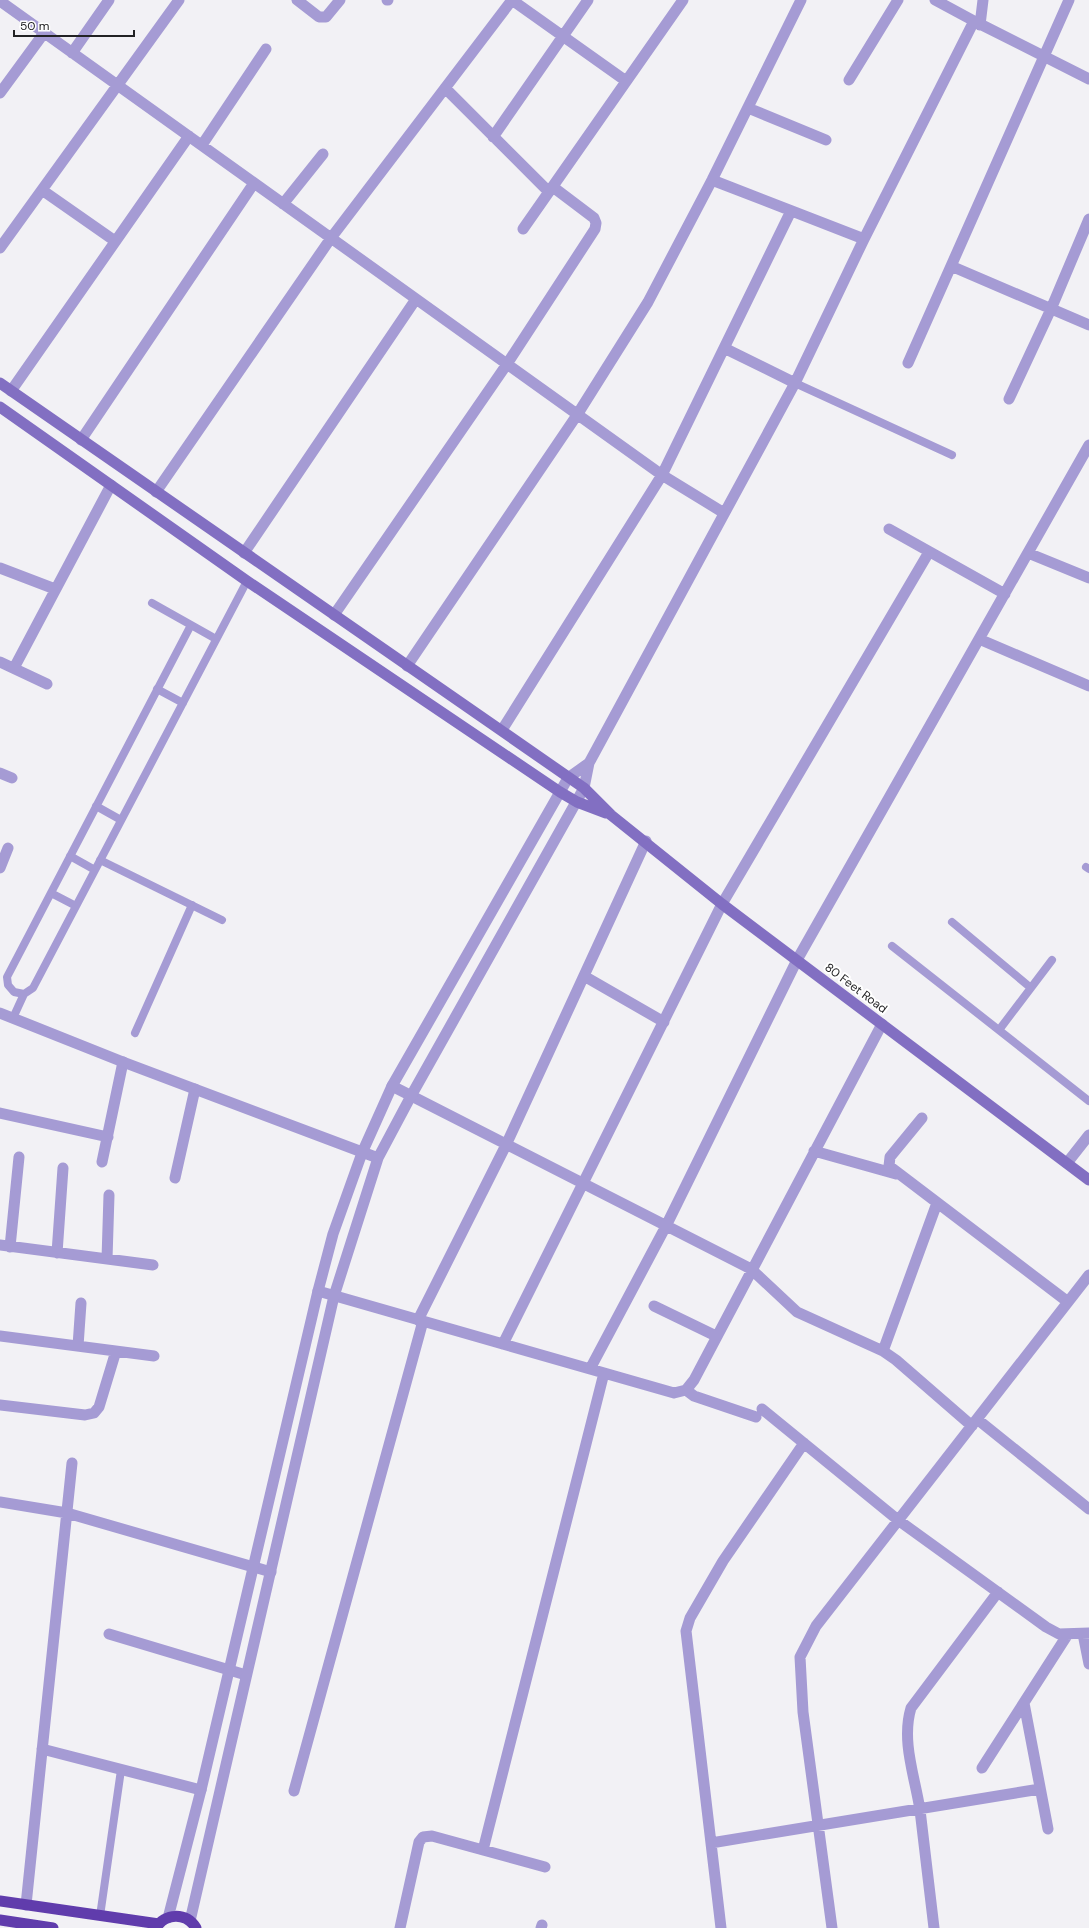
<svg xmlns="http://www.w3.org/2000/svg" width="1089" height="1928" font-family="'DM Sans',sans-serif">
<rect width="100%" height="100%" fill="#f2f1f5"/>
<g fill="none" stroke-linecap="round" stroke-linejoin="round">
<!-- service -->
<path stroke="#a59bd4" stroke-width="8" d="M795,383L952,455
M152,603L216,639
M191,625L7,977L8,985L14,992L24,994L33,988L247,581
M157,689L183,703
M96,806L121,820
M70,856L95,870
M100,860L222,920
M1086,867L1089,869
M51,893L76,906
M952,922L1031,988
M892,946L1089,1101
M13,1018L24,994
M999,1030L1052,960
M135,1033L192,905
M100,1916L121,1770"/>
<!-- minor -->
<path stroke="#a59bd4" stroke-width="11" d="M297,0L319,17H326L340,0
M387,0H388
M512,0L626,81
M935,0L974,21L1089,79
M0,1L662,475L724,513
M980,25L983,0
M72,53L109,0
M849,80L898,0
M445,88L549,192
M0,93L44,33
M748,108L826,140
M493,137L588,0
M202,145L266,49
M712,180L864,239
M42,190L115,241
M283,204L323,154
M523,229L683,0
M0,248L179,0
M951,266L1089,325
M724,348L795,383
M908,363L1069,0
M11,391L189,136
M1009,399L1051,309L1089,219
M81,440L254,183
M156,492L331,238L512,0
M889,529L1005,594
M244,553L416,299
M1028,553L1089,578
M0,568L55,589
M334,615L507,364L595,229L596,223L594,218L553,187
M979,639L1089,686
M0,662L47,684
M407,666L577,415L648,302L712,180L801,0
M14,668L111,485
M502,730L662,475L791,211
M0,773L12,778
M568,778L589,763
M584,788L589,763L795,383L864,239L974,21
M0,868L8,848
M584,976L664,1022
M392,1086L751,1269L797,1312L883,1351L896,1360L972,1426
M0,1113L108,1137
M922,1118L890,1157L889,1166L1068,1302
M814,1151L896,1174
M102,1162L123,1062
M1067,1163L1089,1135
M175,1178L195,1089
M0,1245L153,1265
M10,1247L19,1157
M57,1253L63,1168
M107,1259L109,1195
M318,1291L674,1393L686,1390L694,1380L882,1024
M654,1306L716,1336
M418,1320L506,1145L646,841
M0,1336L154,1356
M503,1344L722,904L929,552
M78,1346L81,1303
M883,1351L937,1203
M590,1369L666,1226L797,960L1089,445
M686,1390L694,1396L756,1417
M0,1405L85,1415L94,1413L99,1407L116,1351
M762,1409L898,1520L1046,1627L1059,1634L1089,1633
M977,1419L1089,1509
M0,1502L67,1513L271,1572
M109,1634L246,1675
M1083,1634L1089,1664
M1024,1703L1048,1829
M42,1749L201,1790
M982,1768L1068,1634
M294,1791L423,1321
M711,1843L1040,1789
M483,1850L604,1373
M26,1905L72,1463
M400,1928L419,1842L423,1837L432,1836L545,1867
M541,1928L542,1925
M721,1928L686,1631L690,1618L723,1561L804,1443
M832,1928L803,1712L800,1657L816,1626L1089,1275
M934,1928C929,1889 925,1849 920,1810C915,1777 901,1741 911,1708L998,1592"/>
<!-- tertiary -->
<path stroke="#a59bd4" stroke-width="11" d="M0,1013L123,1062L378,1158
M168,1918L201,1790L318,1291L333,1234L362,1153L392,1086L568,778
M190,1921L334,1296L378,1158L411,1096L584,788"/>
<!-- secondary -->
<path stroke="#826fc2" stroke-width="11" d="M0,383L584,788L611,815L722,904L1089,1180
M0,407L247,581L560,792L577,802L606,813"/>
<!-- trunk -->
<path stroke="#603cac" stroke-width="11" d="M0,1901L159,1924
M0,1920L53,1928
M156,1928C165,1913 186,1912 196,1928"/>
</g>
<g text-anchor="middle" dominant-baseline="central" stroke-width="4" stroke-linejoin="round" paint-order="stroke">
<!-- street labels -->
<g font-size="12" fill="#222224" stroke="#fff">
<text transform="translate(856 988) rotate(37)">80 Feet Road</text>
</g>
</g>
<!-- scale -->
<path d="M14 30v6h120v-6" fill="none" stroke="#222224" stroke-width="2"/>
<text x="20" y="30" font-size="12" fill="#222224" stroke="#ffffff" stroke-width="3" paint-order="stroke">50 m</text>
</svg>
